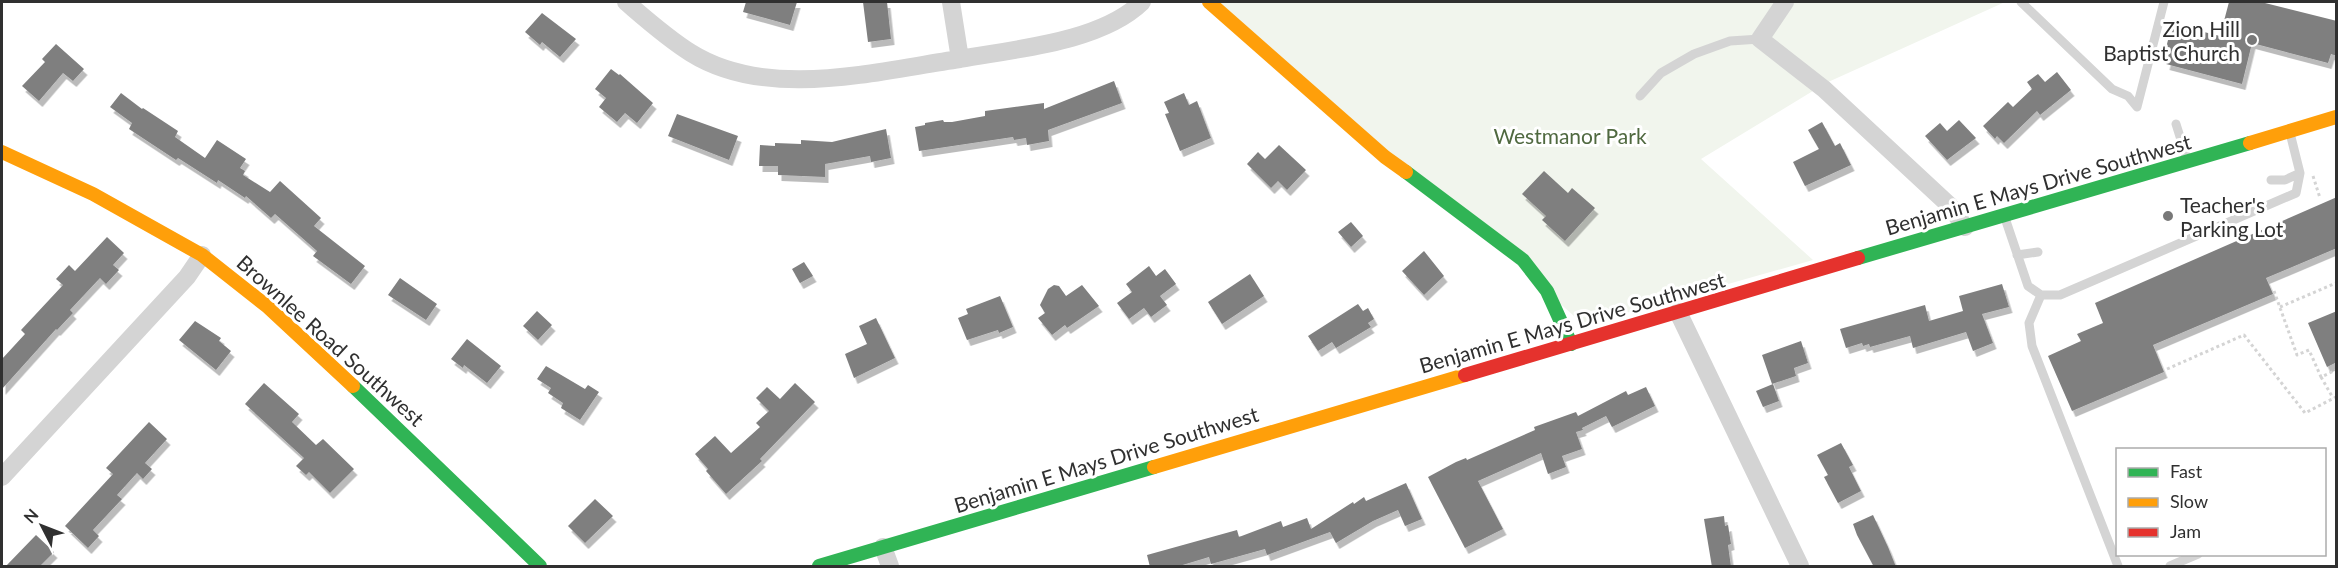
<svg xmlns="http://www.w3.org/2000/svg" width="2338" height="568" font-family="Lato,sans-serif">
<defs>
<filter id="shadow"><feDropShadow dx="3.5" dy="6" stdDeviation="0" flood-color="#0004"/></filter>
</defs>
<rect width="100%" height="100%" fill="#fff"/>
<!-- green -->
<path fill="#f1f5ed" d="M1208,2H2005L1826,83L1701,159L1813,260L1584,325L1496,246Z"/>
<!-- building -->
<path fill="#7f7f7f" filter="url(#shadow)" d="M746,2H797L790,25L743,12Z
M863,2H887L891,39L868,42Z
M2229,2H2261L2337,21V56L2331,54L2328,63L2252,43L2242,84L2166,64L2170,50L2166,48L2172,24L2220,36Z
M542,13L576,39L560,57L542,42L540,45L525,32Z
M56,44L84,69L73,81L63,73L39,101L22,86L45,62L42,59Z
M611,69L619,75L620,74L653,103L637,123L625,113L617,122L599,107L606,98L595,89Z
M2057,72L2071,90L2040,115L2037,111L2004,143L1997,136L1995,139L1983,126L2008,102L2013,107L2032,89L2027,82L2038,74L2045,82Z
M1114,81L1122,103L1048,130L1049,141L1027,145L1026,138L1014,140L1013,137L919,151L915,127L925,125V123L943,120L944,122H952L985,116V111L1044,103V109Z
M121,93L142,109L143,108L178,131L175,137L205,158L217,140L246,159L240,168L245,171L243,175L270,192L280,181L321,218L314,226L365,266L351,284L313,256L317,251L275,214L271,218L246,196L245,198L218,180L217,183L178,158L176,160L129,129L132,123L110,107Z
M1184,93L1189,105L1197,101L1211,138L1180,151L1165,114L1169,113L1164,102Z
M677,114L738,136L729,160L668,136Z
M1959,120L1976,138L1947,160L1925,136L1940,123L1947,131Z
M1822,122L1835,146L1840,143L1851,165L1805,186L1793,162L1819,149L1808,130Z
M886,129L891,158L871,162L870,156L825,164V177L778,175V166H759L760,145L775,146V143L801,144V140L832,142Z
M1279,145L1306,170L1287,190L1278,181L1271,188L1247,164L1258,152L1265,159Z
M1544,171L1568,193L1572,188L1595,208L1565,241L1542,220L1546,216L1522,194Z
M2337,197V248L2266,278L2273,294L2153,345L2164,372L2072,411L2048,356L2081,341L2077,334L2103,323L2095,303Z
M1351,222L1363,236L1351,247L1338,232Z
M107,237L124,253L113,265L119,270L106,284L100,278L70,310L73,313L57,330L56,329L2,389V359L25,334L21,330L63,285L56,279L69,265L75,271Z
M1424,251L1444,276L1424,295L1402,271Z
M804,262L813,276L800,283L792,269Z
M1149,266L1156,276L1165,269L1176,284L1160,296L1167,305L1151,317L1144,308L1129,319L1117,303L1132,292L1126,284Z
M1250,274L1264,296L1222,324L1208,302Z
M400,278L437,304L426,320L388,295Z
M2002,284L2009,307L1982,314L1993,343L1973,351L1966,332L1913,348L1910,336L1870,347L1869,344L1863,346L1862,343L1846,348L1840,329L1925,305L1929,321L1963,311L1959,296Z
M1054,285L1059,286L1066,296L1082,285L1099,306L1067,328L1065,325L1052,335L1038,318L1045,313L1040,305L1048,289Z
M1000,296L1013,327L999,333L998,330L967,340L958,318L968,314L966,309Z
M1358,304L1363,311L1368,308L1374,319L1368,323L1371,327L1336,348L1332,342L1318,351L1308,336Z
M537,311L552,325L538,340L523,326Z
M2337,311V362L2327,367L2308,323Z
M876,318L895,358L854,378L845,354L867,344L859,326Z
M195,321L221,338L219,341L231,351L216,370L179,340Z
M467,339L501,366L487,383L464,365L463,368L451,359Z
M1801,341L1808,363L1794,368L1796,376L1772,384L1762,355Z
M546,366L585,389L588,385L599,392L580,420L561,408L563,403L548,393L551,388L537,379Z
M264,383L299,414L292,422L316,445L323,439L354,469L330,493L309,472L306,475L296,466L304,458L245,404Z
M795,383L815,402L760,459L762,461L726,494L706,471L708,469L695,454L715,436L731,453L760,427L756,423L769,411L756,398L767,387L780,399Z
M1773,384L1779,401L1763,407L1756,391Z
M1646,387L1655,406L1612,427L1606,416L1582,428L1583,430L1576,432L1582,449L1562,456L1566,467L1548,474L1541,453L1478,481L1503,529L1465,548L1428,477L1456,462L1466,458L1467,460L1535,430L1534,427L1576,412L1578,416L1626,391L1628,395Z
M149,422L167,439L145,463L152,469L143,479L137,473L117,495L122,499L93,530L99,536L88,548L65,526L113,474L106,468Z
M1841,443L1853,465L1849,467L1861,491L1838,503L1824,477L1828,475L1817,455Z
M1406,483L1422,519L1405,526L1398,510L1373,521L1336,543L1330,532L1267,555L1265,549L1211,564L1209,557L1176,567H1150L1147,555L1237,530L1239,537L1281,521L1283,527L1307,518L1311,529L1353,502L1354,504L1364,497L1366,501Z
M595,499L613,516L585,543L568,526Z
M1873,515L1888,547L1896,567H1874L1857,535L1853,524Z
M1724,516L1725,526L1728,525L1731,544L1728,545L1731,567H1712L1704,519Z
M36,535L54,552L39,567H5Z"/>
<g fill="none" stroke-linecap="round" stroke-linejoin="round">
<!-- path -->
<path stroke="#d4d4d4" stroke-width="3" stroke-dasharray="3 3" stroke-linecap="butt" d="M2313,176L2320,198
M2274,291L2297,355L2309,350L2321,377L2336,370
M2280,307L2336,283
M2167,369L2244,335L2305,413L2336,397
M2321,377L2333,398"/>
<!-- lane -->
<path stroke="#d4d4d4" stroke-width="9" d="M2021,2L2112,89L2128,96L2137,107
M1640,96L1661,73L1694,54L1730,41L1760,39
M2137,107L2164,2
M2176,124L2187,159
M2271,180H2285L2300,173
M2005,218L2028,286L2041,295H2060L2296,193L2300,173L2290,133
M2017,255L2038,252
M2041,295L2029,323L2032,346L2118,566
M2170,566L2198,554"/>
<!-- street -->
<path stroke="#d4d4d4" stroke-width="18" d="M626,2C647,20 667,38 691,53C768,101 876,71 960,59L951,2
M1785,2L1760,39L1824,89L1949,205L1965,227
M960,59C1015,49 1101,42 1142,2
M1678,312L1800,566
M2,477L187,277L202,255
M883,547L890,566"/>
<!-- fast -->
<path stroke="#30b455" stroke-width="14" d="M1406,172L1523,260L1547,291L1571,344
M1858,258L2250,143
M353,386L540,566
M819,566L1154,467"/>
<!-- slow -->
<path stroke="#ff9f0a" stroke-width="14" d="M1209,2L1385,157L1406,172
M2250,143L2336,117
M2,152L93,194L202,255L268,307L353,386
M1154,467L1465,375"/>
<!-- jam -->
<path stroke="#e5322d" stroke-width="14" d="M1465,375L1858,258"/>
</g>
<!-- markers -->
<g fill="#787878" stroke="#fff" stroke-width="2">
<circle cx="2252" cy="40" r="6"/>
<circle cx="2168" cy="216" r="6"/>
</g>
<g text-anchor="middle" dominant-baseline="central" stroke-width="6" stroke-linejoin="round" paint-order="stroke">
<!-- poi labels -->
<g font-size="21" fill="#303030" stroke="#fff" text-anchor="end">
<text x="2240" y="28">Zion Hill<tspan x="2240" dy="24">Baptist Church</tspan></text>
<text x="2180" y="204" text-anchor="start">Teacher's<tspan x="2180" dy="24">Parking Lot</tspan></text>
</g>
<!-- park labels -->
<g font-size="21" fill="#506940" stroke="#fff">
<text x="1570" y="135">Westmanor Park</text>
</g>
<!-- street labels -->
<g font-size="21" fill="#303030" stroke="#fff">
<text transform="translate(2038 184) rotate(-16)">Benjamin E Mays Drive Southwest</text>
<text transform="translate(1572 322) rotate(-16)">Benjamin E Mays Drive Southwest</text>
<text transform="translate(331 340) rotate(42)">Brownlee Road Southwest</text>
<text transform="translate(1106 459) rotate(-17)">Benjamin E Mays Drive Southwest</text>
</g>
</g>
<!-- border -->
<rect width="2338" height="568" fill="none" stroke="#303030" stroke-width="6"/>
<!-- legend -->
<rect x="2116" y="448" width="210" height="108" fill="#ffffff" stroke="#acacac" stroke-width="1.5"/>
<rect x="2128" y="468" width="30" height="9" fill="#30b455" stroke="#acacac" stroke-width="1.5"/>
<text x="2170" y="478" font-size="18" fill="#303030">Fast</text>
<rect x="2128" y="498" width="30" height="9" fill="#ff9f0a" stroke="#acacac" stroke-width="1.5"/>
<text x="2170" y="508" font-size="18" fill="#303030">Slow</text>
<rect x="2128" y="528" width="30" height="9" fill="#e5322d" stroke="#acacac" stroke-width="1.5"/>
<text x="2170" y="538" font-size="18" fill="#303030">Jam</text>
<!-- north arrow -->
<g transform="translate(42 526) rotate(312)" stroke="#ffffff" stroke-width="4.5" paint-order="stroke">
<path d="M0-4.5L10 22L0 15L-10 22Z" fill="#303030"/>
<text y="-9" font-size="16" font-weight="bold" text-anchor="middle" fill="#303030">N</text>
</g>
</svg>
